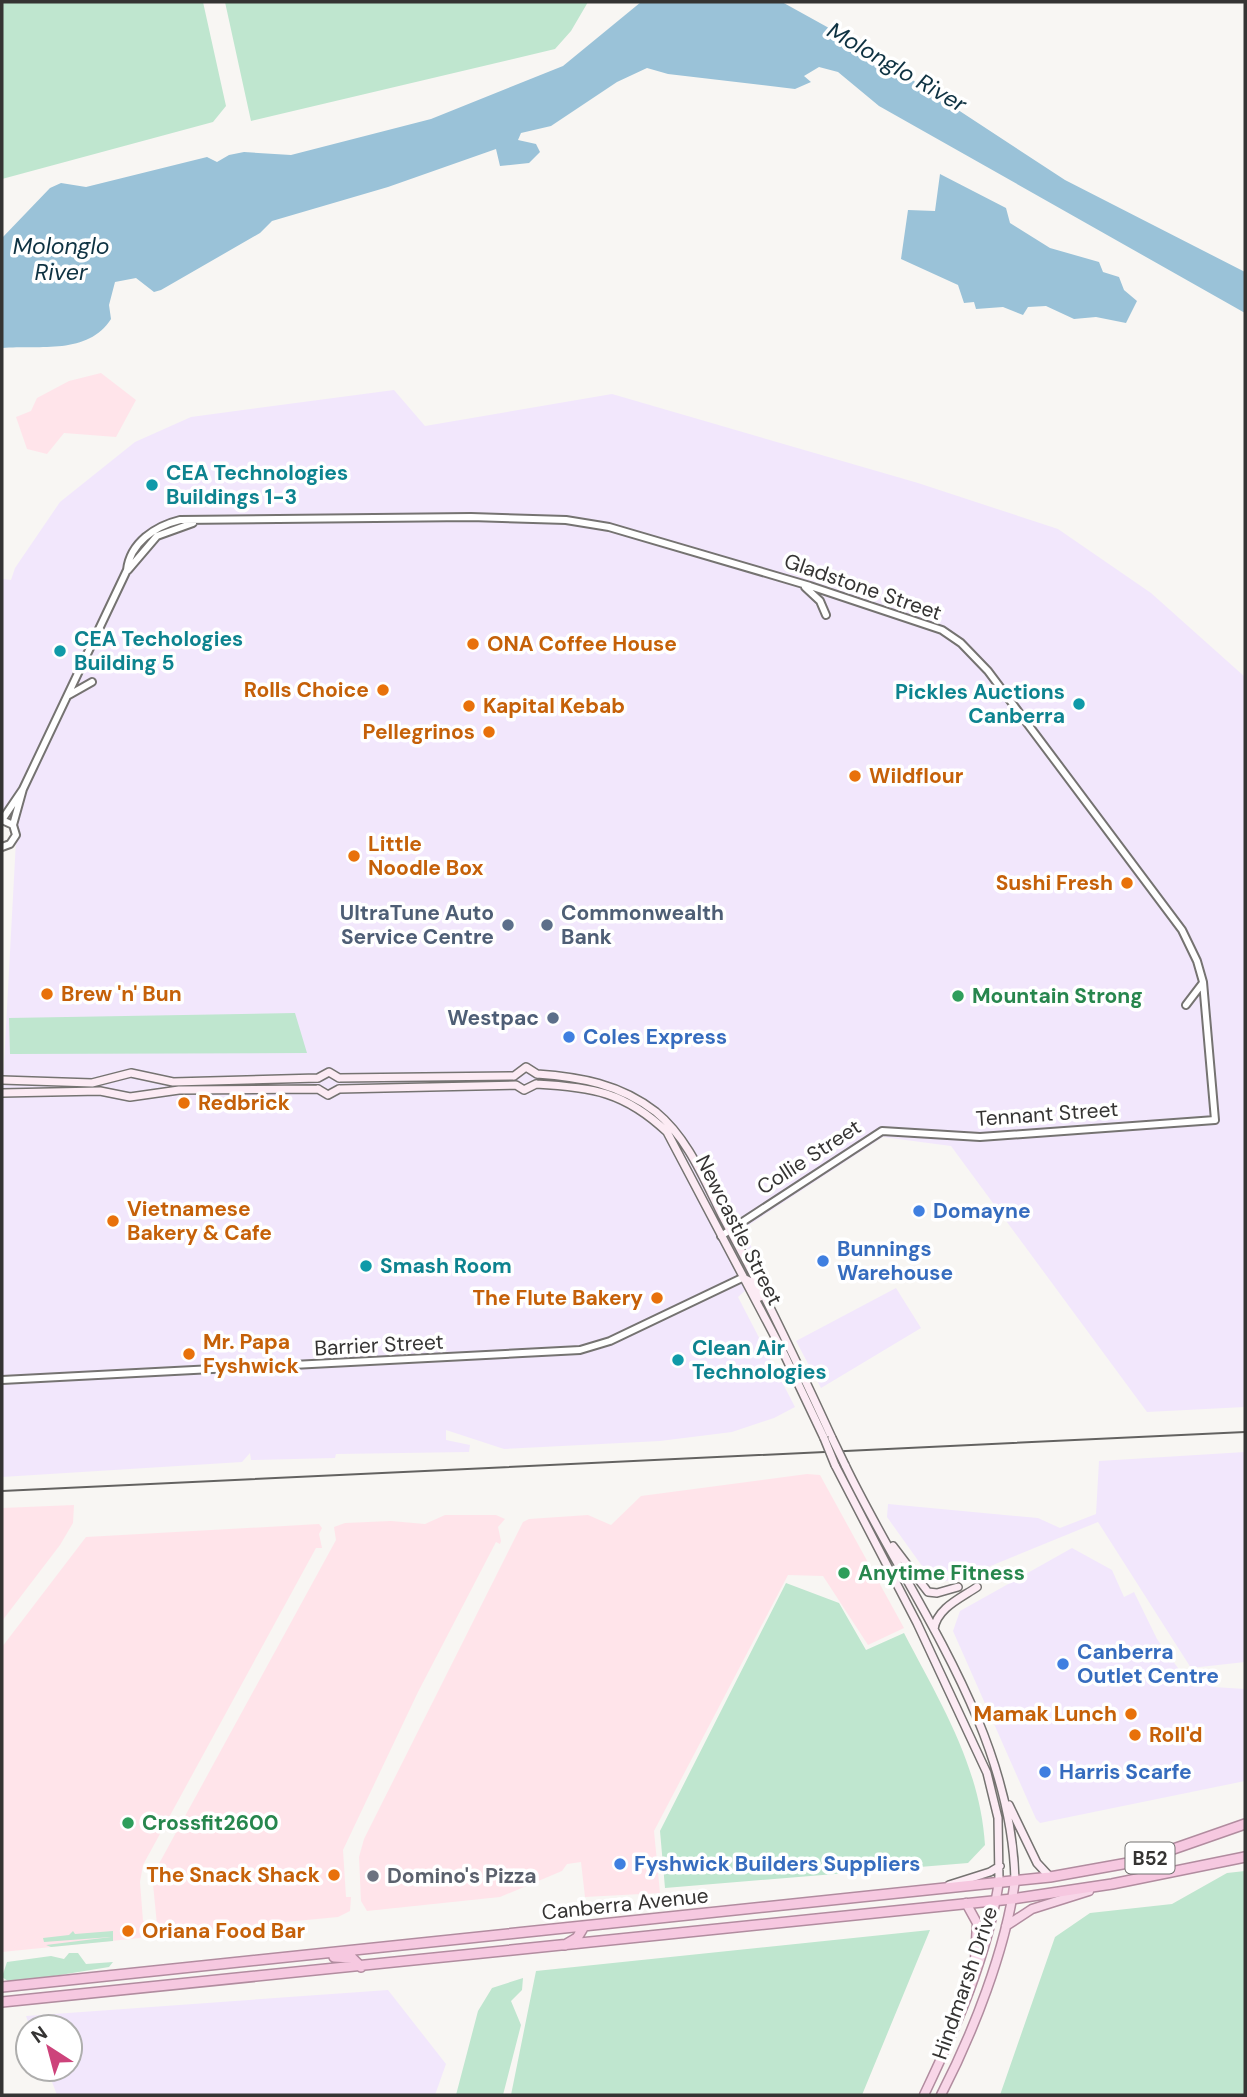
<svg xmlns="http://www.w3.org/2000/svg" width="1247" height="2097" font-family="'DM Sans',sans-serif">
<rect width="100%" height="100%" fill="#f8f6f3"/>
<!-- commercial -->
<path fill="#f2e7fc" d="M394,390L425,426L612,394L918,483L1058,529L1151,593L1245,677V1407L1147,1412L951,1146L883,1137L743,1229L764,1274L738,1297L795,1407L774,1418L732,1432L660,1441L504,1449L446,1430V1440L470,1445L469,1452L336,1454L335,1458L251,1460L250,1453L242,1462L2,1477V1101L17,822L2,815V579L11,580L15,568L60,502L135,442L191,417Z
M896,1288L921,1328L821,1388L796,1341Z
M1245,1452V1662L1191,1668L1098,1522L954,1581L932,1580L887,1517L888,1504L1038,1518L1060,1528L1096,1514L1099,1461Z
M1072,1548L1112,1570L1124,1597L1134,1592L1157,1639L1183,1675L1214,1687L1245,1689V1781L1040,1823L1036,1819L953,1631L960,1611Z
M388,1990L446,2064L435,2095H57L47,2069H70V2027H30L26,2016Z"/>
<!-- industrial -->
<path fill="#ffe4ea" d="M101,373L136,400L116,437L64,433L47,454L27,449L16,417L31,411L37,398L69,381Z
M807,1474L820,1475L904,1628L868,1645L823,1576L788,1575L654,1831L660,1893L585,1897L581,1862L567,1864L562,1871L500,1897L367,1911L361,1901L359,1857L364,1839L523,1522L529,1519L588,1515L611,1525L641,1496Z
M74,1505L73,1523L60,1545L2,1621V1508Z
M445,1515H496L505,1519L498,1527L501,1541L500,1544L496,1542L418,1692L343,1850L346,1897H351L350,1911L338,1917L162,1934L157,1925L153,1884L155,1871L336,1540L334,1527L345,1523L391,1521L425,1524Z
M319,1524L322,1528L319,1534L322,1548H316L143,1865L140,1882L143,1921H149L146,1934L140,1938L2,1952V1647L86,1537Z"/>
<!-- green -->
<path fill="#bfe6cf" d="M2,2H203L226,106L213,122L2,179Z
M225,2H588L571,31L555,49L251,121Z
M295,1013L307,1053L10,1054L9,1018Z
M786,1583L839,1603L866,1650L904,1633C940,1702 980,1766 985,1845L968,1863L665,1888L660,1831Z
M1245,1871V2095H1000L1055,1937L1090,1913L1172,1904L1227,1873Z
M930,1930L862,2095H511L536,1971Z
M73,1931L75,1934L113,1931V1941L51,1947L46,1945L111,1937L44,1942L43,1938L69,1935Z
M69,1953H78L86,1964L113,1962L109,1967L11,1983L2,1977L7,1962L51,1956L64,1959Z
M523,1978L522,1990L511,2001L521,2025L503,2095H456L478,2011L492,1988Z"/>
<!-- water -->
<path fill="#9ac2d8" d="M641,2H782L856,43L1065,180L1245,272V313L879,106L838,72L819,67L804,76L811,82L795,89L668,74L647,68L617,82L551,126L521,133L518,140L536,144L540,152L529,163L500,166L496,149L388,187L272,221L260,233L161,290L154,292L136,278L115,282L109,305L111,319C88,355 40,345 2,348V238L50,188L61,183L86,187L207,157L217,162L229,155L244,152L291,155L431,119L563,66Z
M940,174L1006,208L1010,223L1050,248L1099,262L1103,272L1119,277L1124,290L1137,301L1126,323L1096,317L1074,319L1046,306L1028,307L1023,315L1003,307L976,309L974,302L964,303L958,285L901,259L908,210L935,211Z"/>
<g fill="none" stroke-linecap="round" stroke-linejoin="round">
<!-- tertiary casing -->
<g stroke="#757371" stroke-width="10">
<path id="tertiary" d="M128,570L157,536L193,523
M805,587L820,601L826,615
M69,695L92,682
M2,820L13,825L16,835L10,844L2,847
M2,820L23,789
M13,825L23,789L127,570C130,543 155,526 180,520L471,517L566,520L609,527L810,586L942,630L961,643L988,671L1182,930L1197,961L1203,982L1215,1120L980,1137L882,1131L721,1236
M1186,1005L1202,984
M2,1380L580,1350L610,1341L742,1278"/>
</g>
<!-- secondary casing -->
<g stroke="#757371" stroke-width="10">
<path id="secondary" d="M537,1074C580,1077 620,1084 656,1112C689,1139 705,1182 724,1219C763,1290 798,1364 832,1438
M514,1076L526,1067L537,1074
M318,1078L329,1072L339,1078
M339,1078L514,1076
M2,1080L92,1083L131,1073L173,1082L318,1078
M536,1084C592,1087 625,1092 667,1132L785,1356L824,1438
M318,1089L328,1095L339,1089
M339,1089L516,1085L524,1090L536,1084
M2,1093L100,1091L130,1097L179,1090L318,1089
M743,1278L751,1282L760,1297
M835,1465L917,1623L987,1773L998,1818L999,1881
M845,1465C909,1598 1011,1726 1015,1880
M893,1546L928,1592L937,1593L958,1587
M934,1629C937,1608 961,1598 977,1587
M1009,1805L1037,1863L1050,1877
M949,1885L990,1872L1000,1866"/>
</g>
<!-- primary casing -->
<g stroke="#b18c9f" stroke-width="11">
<path id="primary" d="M966,1903L977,1923L975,1959
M1006,1926L1032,1909L1089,1891
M924,2095C956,2028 988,1955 999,1881
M941,2095C973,2033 1006,1949 1015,1880"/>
</g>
<!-- trunk casing -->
<g stroke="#b18c9f" stroke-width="12">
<path id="trunk" d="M565,1945L577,1938L583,1928
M334,1957L352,1958L361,1967
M2,1987L1050,1877L1139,1861L1245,1824
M2,2002L1012,1899L1112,1884L1245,1857"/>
</g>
<!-- tertiary -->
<use href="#tertiary" stroke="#fff" stroke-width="6"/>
<!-- secondary -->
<use href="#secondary" stroke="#fcebf4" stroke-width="7"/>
<!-- primary -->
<use href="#primary" stroke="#f8d6e8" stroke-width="8"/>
<!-- trunk -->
<use href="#trunk" stroke="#f6c8e0" stroke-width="9"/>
<!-- rail -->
<path stroke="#636260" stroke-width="2" d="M2,1491L1245,1432"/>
<!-- secondary-bridge casing -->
<g stroke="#757371" stroke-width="10" stroke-linecap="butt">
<path id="secondary-bridge" d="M824,1438L835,1465
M832,1438L845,1465"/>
</g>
<!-- secondary-bridge -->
<use href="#secondary-bridge" stroke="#fcebf4" stroke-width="7"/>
</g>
<!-- markers -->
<g fill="#0f9aa8" stroke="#fff" stroke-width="2.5">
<circle cx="152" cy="485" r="7"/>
<circle cx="60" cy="651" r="7"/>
<circle cx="1079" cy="704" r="7"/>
<circle cx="366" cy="1266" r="7"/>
<circle cx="678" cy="1360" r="7"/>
</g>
<g fill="#e8710a" stroke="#fff" stroke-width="2.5">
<circle cx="473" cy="644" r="7"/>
<circle cx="383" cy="690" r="7"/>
<circle cx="469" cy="706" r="7"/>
<circle cx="489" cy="732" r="7"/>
<circle cx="855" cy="776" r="7"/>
<circle cx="354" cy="856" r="7"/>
<circle cx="1127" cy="883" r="7"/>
<circle cx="47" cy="994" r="7"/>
<circle cx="184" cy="1103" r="7"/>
<circle cx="113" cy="1221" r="7"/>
<circle cx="657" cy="1298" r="7"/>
<circle cx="189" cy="1354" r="7"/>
<circle cx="1131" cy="1714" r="7"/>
<circle cx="1135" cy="1735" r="7"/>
<circle cx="334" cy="1875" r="7"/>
<circle cx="128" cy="1931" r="7"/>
</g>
<g fill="#5c6f8a" stroke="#fff" stroke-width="2.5">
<circle cx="508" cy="925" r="7"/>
<circle cx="547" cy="925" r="7"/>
<circle cx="553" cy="1018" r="7"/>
</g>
<g fill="#2e9e5b" stroke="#fff" stroke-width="2.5">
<circle cx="958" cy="996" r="7"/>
<circle cx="844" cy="1573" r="7"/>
<circle cx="128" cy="1823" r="7"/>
</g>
<g fill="#3f7fe0" stroke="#fff" stroke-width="2.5">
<circle cx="569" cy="1037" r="7"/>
<circle cx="919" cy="1211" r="7"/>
<circle cx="823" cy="1261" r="7"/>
<circle cx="1063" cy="1664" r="7"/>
<circle cx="1045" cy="1772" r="7"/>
<circle cx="620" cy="1864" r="7"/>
</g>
<circle fill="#6b7280" stroke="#fff" stroke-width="2.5" cx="373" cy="1876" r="7"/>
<g text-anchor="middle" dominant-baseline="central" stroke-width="7" stroke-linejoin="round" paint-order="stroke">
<!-- shield labels -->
<rect fill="#fff" stroke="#727170" stroke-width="2" x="1125.5" y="1842.5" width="49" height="31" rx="5"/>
<g font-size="19" font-weight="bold" fill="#353433">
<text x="1150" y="1858">B52</text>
</g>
<!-- culture labels -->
<g font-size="21" font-weight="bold" fill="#0d838f" stroke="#fff" text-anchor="start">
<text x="166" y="473">CEA Technologies<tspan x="166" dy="24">Buildings 1-3</tspan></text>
<text x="74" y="639">CEA Techologies<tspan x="74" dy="24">Building 5</tspan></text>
<text x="1065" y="692" text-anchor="end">Pickles Auctions<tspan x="1065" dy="24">Canberra</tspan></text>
<text x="380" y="1266">Smash Room</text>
<text x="692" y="1348">Clean Air<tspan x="692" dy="24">Technologies</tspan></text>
</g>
<!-- street labels -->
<g font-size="21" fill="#353433" stroke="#fff">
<text transform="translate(863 587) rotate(19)">Gladstone Street</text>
<text transform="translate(1047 1114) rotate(-4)">Tennant Street</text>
<text transform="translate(809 1157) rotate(-33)">Collie Street</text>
<text transform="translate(739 1230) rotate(63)">Newcastle Street</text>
<text transform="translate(379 1345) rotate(-3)">Barrier Street</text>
<text transform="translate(625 1904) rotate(-6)">Canberra Avenue</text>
<text transform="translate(965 1983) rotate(-71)">Hindmarsh Drive</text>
</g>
<!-- food labels -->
<g font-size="21" font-weight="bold" fill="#c56008" stroke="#fff" text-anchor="start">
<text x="487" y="644">ONA Coffee House</text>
<text x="369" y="690" text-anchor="end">Rolls Choice</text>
<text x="483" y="706">Kapital Kebab</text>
<text x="475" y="732" text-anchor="end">Pellegrinos</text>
<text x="869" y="776">Wildflour</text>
<text x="368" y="844">Little<tspan x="368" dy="24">Noodle Box</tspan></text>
<text x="1113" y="883" text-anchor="end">Sushi Fresh</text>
<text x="61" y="994">Brew 'n' Bun</text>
<text x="198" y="1103">Redbrick</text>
<text x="127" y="1209">Vietnamese<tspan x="127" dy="24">Bakery &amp; Cafe</tspan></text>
<text x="643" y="1298" text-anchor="end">The Flute Bakery</text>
<text x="203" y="1342">Mr. Papa<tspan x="203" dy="24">Fyshwick</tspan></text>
<text x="1117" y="1714" text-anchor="end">Mamak Lunch</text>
<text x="1149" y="1735">Roll'd</text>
<text x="320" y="1875" text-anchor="end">The Snack Shack</text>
<text x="142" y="1931">Oriana Food Bar</text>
</g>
<!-- service labels -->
<g font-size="21" font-weight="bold" fill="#4e5e75" stroke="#fff" text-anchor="end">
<text x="494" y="913">UltraTune Auto<tspan x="494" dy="24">Service Centre</tspan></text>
<text x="561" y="913" text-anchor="start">Commonwealth<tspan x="561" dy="24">Bank</tspan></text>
<text x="539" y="1018">Westpac</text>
</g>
<!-- leisure labels -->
<g font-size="21" font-weight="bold" fill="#27864d" stroke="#fff" text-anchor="start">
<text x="972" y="996">Mountain Strong</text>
<text x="858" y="1573">Anytime Fitness</text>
<text x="142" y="1823">Crossfit2600</text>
</g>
<!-- shop labels -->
<g font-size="21" font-weight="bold" fill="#366cbe" stroke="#fff" text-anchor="start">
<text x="583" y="1037">Coles Express</text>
<text x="933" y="1211">Domayne</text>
<text x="837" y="1249">Bunnings<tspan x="837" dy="24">Warehouse</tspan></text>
<text x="1077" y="1652">Canberra<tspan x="1077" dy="24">Outlet Centre</tspan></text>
<text x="1059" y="1772">Harris Scarfe</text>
<text x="634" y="1864">Fyshwick Builders Suppliers</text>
</g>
<!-- worship labels -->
<g font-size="21" font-weight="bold" fill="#5b616d" stroke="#fff" text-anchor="start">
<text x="387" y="1876">Domino's Pizza</text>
</g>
<!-- water labels -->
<g font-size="23" font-style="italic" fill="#0e3242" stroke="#fff">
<text transform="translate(897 67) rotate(30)">Molonglo River</text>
<text x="61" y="246">Molonglo<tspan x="61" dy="26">River</tspan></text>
</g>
</g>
<!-- border -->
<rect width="1247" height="2097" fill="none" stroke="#353433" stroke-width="7"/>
<!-- north arrow -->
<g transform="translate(49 2048) rotate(324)"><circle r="33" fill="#ffffff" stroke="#aeaead" stroke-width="2"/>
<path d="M0-5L12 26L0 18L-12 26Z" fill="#cd437b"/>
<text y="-10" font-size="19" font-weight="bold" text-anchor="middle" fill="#353433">N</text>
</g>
</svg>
